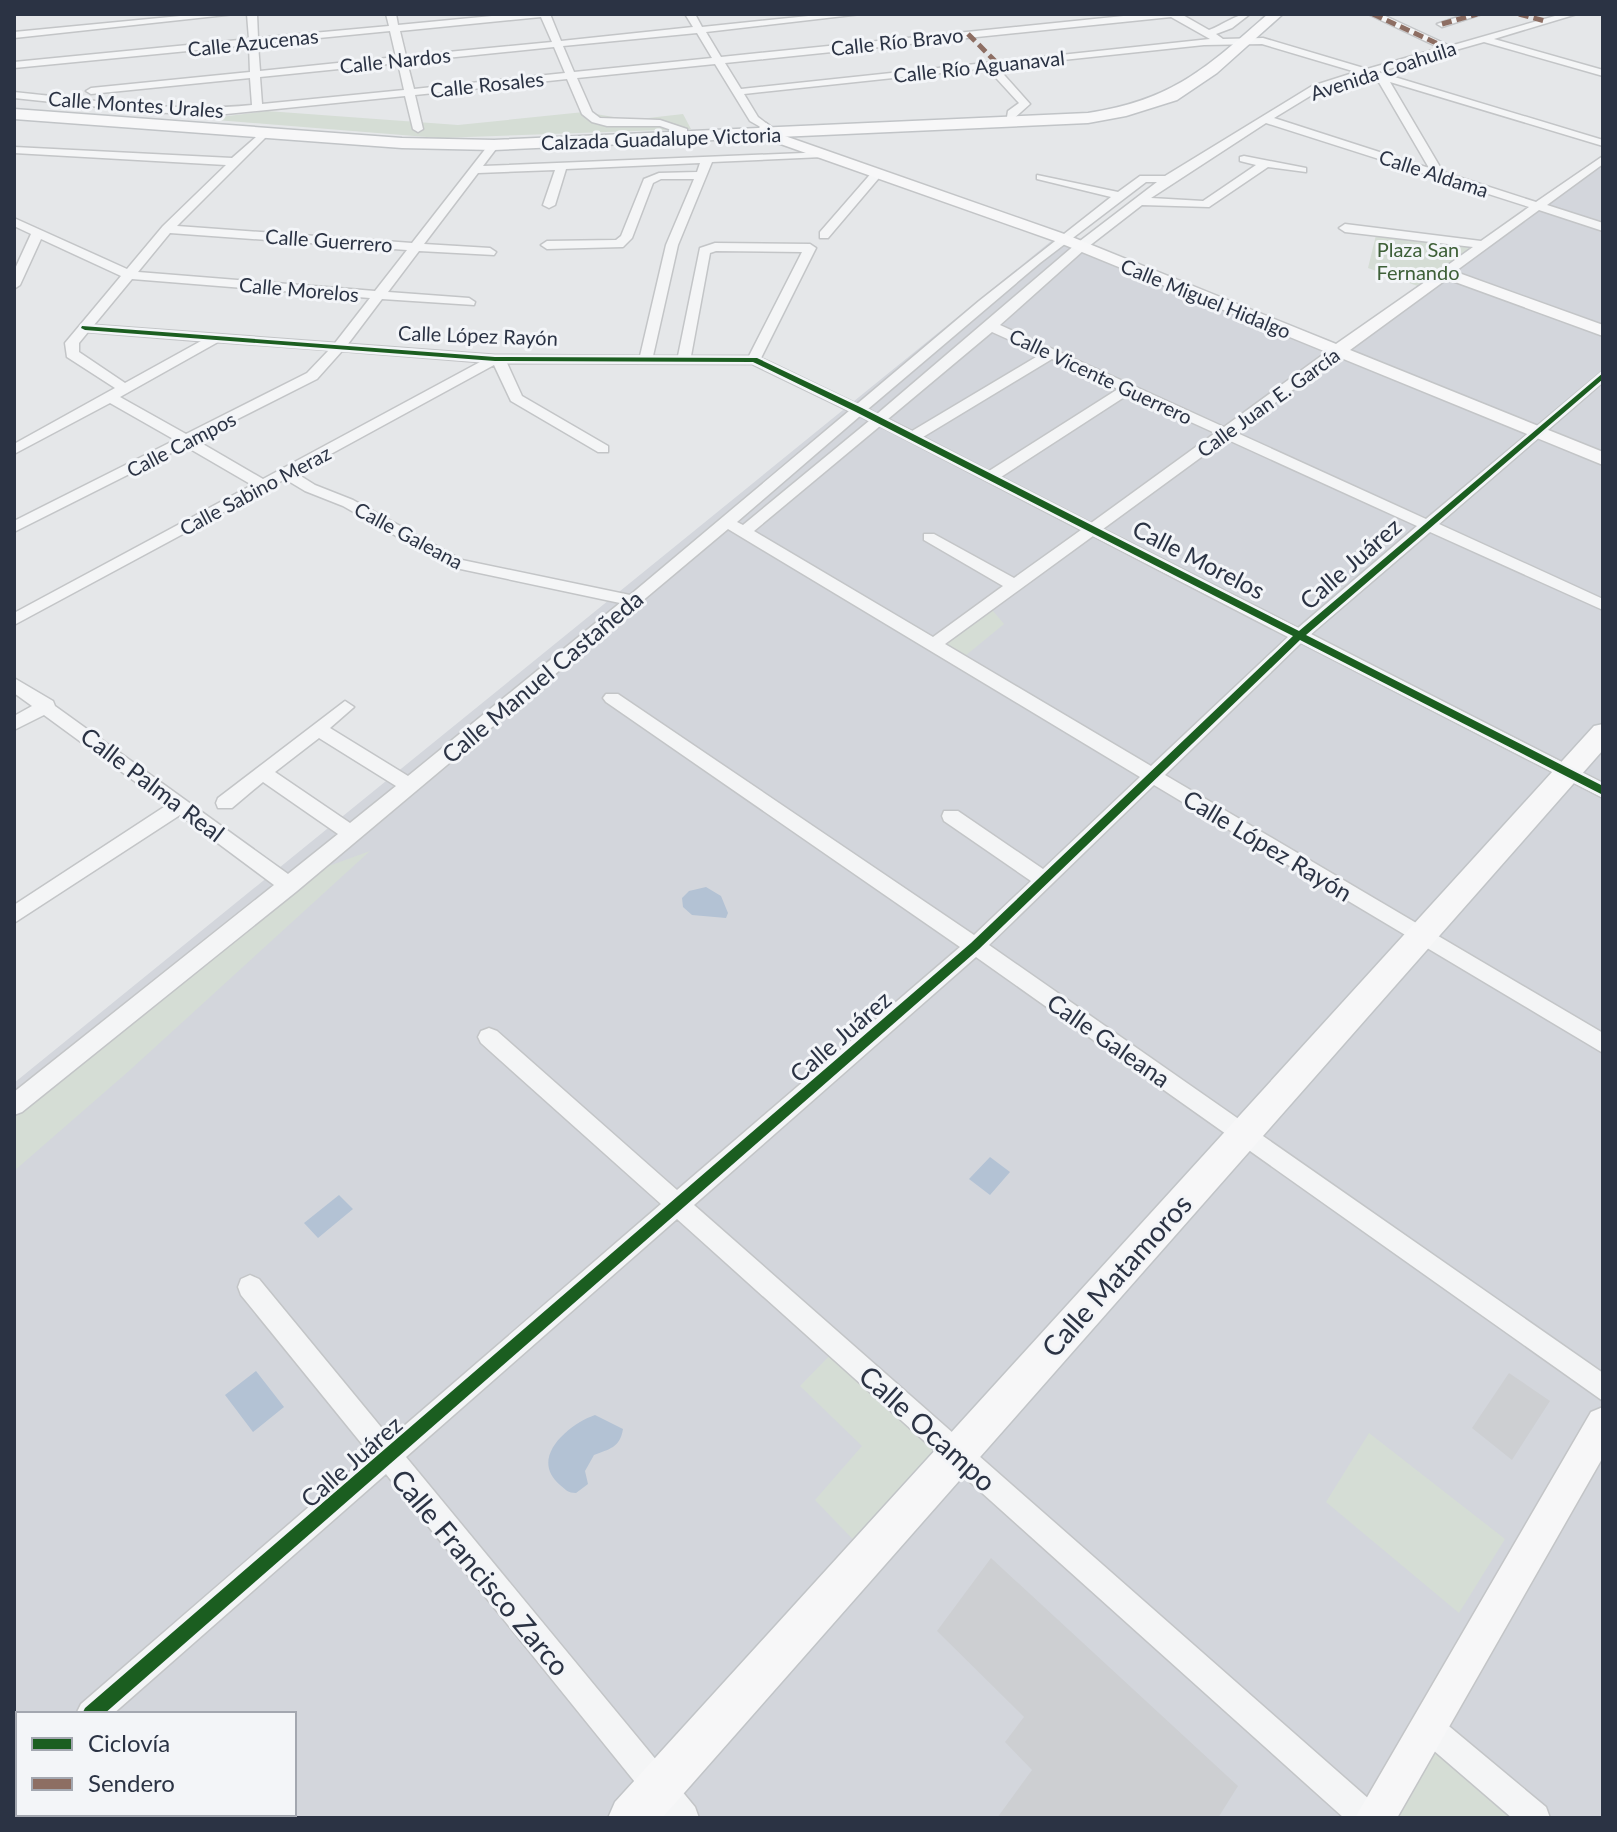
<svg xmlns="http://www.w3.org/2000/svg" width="1617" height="1832" font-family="Lato,sans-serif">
<rect width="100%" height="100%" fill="#e5e7e9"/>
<!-- built -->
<path fill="#d3d6dc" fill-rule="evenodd" d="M1603,157V1818H14V1083L1055,238L1335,352ZM18,1714H294V1814H18Z"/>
<!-- green -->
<path fill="#d5ddd5" d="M267,111L458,125L584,112L631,120L683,114L691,129L439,138L204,119Z
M1377,231L1484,244L1423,288L1368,268Z
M988,605L1004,624L959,661L934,645Z
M370,851L130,1070L14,1171V1099L293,879Z
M836,1349L954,1454L866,1553L815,1500L862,1446L800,1386Z
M1369,1433L1505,1539L1459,1613L1326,1502Z
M1415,1720L1530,1818H1365Z"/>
<!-- water -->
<path fill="#b3c2d4" d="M706,887L721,896L728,913L726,918L692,915L683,907L682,898L689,891Z
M990,1157L1010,1172L990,1195L969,1179Z
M339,1195L353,1209L318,1238L304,1223Z
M256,1371L284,1407L253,1432L225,1395Z
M595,1415L623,1429C620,1448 609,1449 594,1455L585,1471L588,1484L576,1493C568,1493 566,1490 560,1485C528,1458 569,1424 595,1415Z"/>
<!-- building -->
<path fill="#cdcfd2" d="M1509,1373L1550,1401L1512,1460L1472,1428Z
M991,1558L1238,1786L1218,1818H997L1032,1770L1005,1742L1024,1717L937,1631Z"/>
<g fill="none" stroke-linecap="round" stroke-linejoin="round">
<!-- minor casing -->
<g stroke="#c3c5c7" stroke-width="3">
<path id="minor" d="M201,14H235L14,38V32Z
M247,14H257L258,38L389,26L386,14H396L398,25L512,14H550L561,41L693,27L685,14H695L702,27L828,14H861L706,32L721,57L1143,14H1181L1209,30C1223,25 1235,14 1250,14L1232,28L1216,34L1223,39L1263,38L1367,69L1440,48L1368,14H1381L1450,46L1562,14H1577L1494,39L1603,70V76L1484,42L1378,72L1603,140V146L1390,82L1443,172L1536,202L1603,156V164L1547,205L1603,223V231L1539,210L1449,276H1441V270L1473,247L1345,232L1339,228L1345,224L1481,241L1529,207L1266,123L1151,198L1203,201L1256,165L1240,161V157L1244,156L1306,168V172L1268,167L1209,207L1142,205L1084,250L1000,325L1224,427L1332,348H1342V354L1235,432L1426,519L1603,371V382L1439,524L1603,599V610L1430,532L1311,634L1603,783V798L1301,643L1165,775L1603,1033V1053L1154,785L989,945L1603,1373V1401L976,957L694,1205L1378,1807L1382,1818H1344L677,1219L406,1457L695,1807L699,1818H664L386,1474L113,1714H76L81,1704L370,1454L241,1295L238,1287L241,1279L250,1275L259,1279L390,1438L661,1204L481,1043L478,1037L481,1031L489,1028L497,1031L677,1190L960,947L606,702L603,698L606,694H618L974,935L1031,881L944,821L942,816L944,811H958L1043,869L1140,777L728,529L297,891L22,1112L14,1115V1092L274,885L180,815L14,923V905L167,805L44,715L14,730V716L32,706L14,693V678L53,701L55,706L288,874L338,834L263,782L232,808H218L216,803L218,798L345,701L354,707L330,728L408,776L620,603L451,567L343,506L305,491L285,479L14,625V613L252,485L185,446L14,532V521L175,440L110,403L14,454V444L115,388L67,357L65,343L121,276L41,239L20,285L14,289V271L31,234L14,226V218L127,269L163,226L226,165L14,153V147L232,158L264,130L269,133L268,135L177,226L412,243L490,143L494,142L499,145L483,166L827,152L829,154L823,157L712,162L678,245L653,356H678L700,248L715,243L810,244L816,248L761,358L857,404L979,301L1111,197L1037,179V175L1118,192L1140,176H1165L1312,86L1356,72L1262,44L1204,45L997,67L1030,104L1012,120L1007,117L1008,111L1019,103L987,68L744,94L758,117L771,127L766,130L750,121L715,64L577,78L592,112L600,118L660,120L687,129V133L683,134L660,126H607L592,122L582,114L567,79L415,95L423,129L418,132L413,129L405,96L216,115L147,112L14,98V92C93,100 173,113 252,105L250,78L91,94L86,91L91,88L250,72L249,45L14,68V62L249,39ZM541,17L552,42L406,56L400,31ZM1171,17L1210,39L741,89L725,63ZM390,31L396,57L260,71L258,44ZM697,33L712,58L574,72L563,46ZM554,47L565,73L414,89L407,62ZM398,63L404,90L262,104L260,77ZM1367,75L1377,79L1429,168L1274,118L1320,90ZM700,163L697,172L659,173L644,179L621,236L616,240L547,241L541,245L547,249L623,247L632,238L653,183L661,179H694L666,245L640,356L495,355L348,344L382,299L474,305L475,302L469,298L388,292L419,251L494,255L496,252L490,248L424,244L478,173L555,170L543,205L549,208L555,205L566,169ZM1146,182H1157L1076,244L877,414L868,409L1040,263ZM170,233L407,250L375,291L138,272ZM716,251L802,252L749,356H691L710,253ZM132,279L370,298L335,343L94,325ZM88,332L201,341L125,383L79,352V343ZM992,332L1041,354L912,431L888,419ZM218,342L329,350L307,373L186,434L120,397ZM342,351L480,362L263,479L196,440L317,379ZM1052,359L1118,389L989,471L923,437ZM507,363L752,364L849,411L630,595L462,560L353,500L315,485L296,473L494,365L511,401L598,452H608V446L522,396ZM1129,394L1215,433L1091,523L1001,477ZM860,416L869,421L743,525L737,522ZM880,426L1081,530L1014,578L934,534H924V540L1003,586L933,637L754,531ZM1226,439L1417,526L1298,628L1103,529ZM1093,536L1288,637L1151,766L945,644ZM319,738L396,786L350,823L275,772Z
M1467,14H1482L1442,27L1437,24Z
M874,170L884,172L828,238H820V232Z
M1428,1712L1438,1717L1546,1807L1550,1818H1512L1418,1737L1413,1727L1418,1717Z
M18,1762V1793L14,1795V1764Z"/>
</g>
<!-- secondary casing -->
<g stroke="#c3c5c7" stroke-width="3">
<path id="secondary" d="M766,123L782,135L1067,235L1336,344L1445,268L1603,325V336L1447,279L1350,350L1603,452V465L1055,241L772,141L759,127Z
M1603,1407V1457L1397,1818H1355L1591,1412Z"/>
</g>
<!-- primary casing -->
<g stroke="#c1c4c7" stroke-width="3">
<path id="primary" d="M1268,14H1283L1217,73L1177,100L1126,116L1088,123L494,150L402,148L14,119V109L402,138L494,140L1088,113C1173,100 1206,68 1268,14Z
M1603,724V750L662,1818H608L615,1802L1594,726Z"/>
</g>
<!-- minor -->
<use href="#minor" fill="#f4f5f6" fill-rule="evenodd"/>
<!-- secondary -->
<use href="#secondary" fill="#f7f7f8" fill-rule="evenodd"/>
<!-- primary -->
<use href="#primary" fill="#f7f7f8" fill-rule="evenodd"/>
<!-- quiet -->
<path stroke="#8d6e63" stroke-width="5" stroke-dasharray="10 5" stroke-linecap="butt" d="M1373,14L1449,49
M1519,14L1545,21
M1442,24L1477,14
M968,34L998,64"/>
<!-- cycleway casing -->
<g stroke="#f3f5f8" stroke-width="5">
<path id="cycleway" d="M82,326L495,357L757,358L862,408L1299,631L1603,373V379L1306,635L1603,786V795L1300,640L979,949L104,1714H82L85,1708L971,943L1293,636L856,412L753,362L495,361L85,330L81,328Z"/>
</g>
<!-- cycleway -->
<use href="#cycleway" fill="#1b5e20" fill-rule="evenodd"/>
</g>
<g text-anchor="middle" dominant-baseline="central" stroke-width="6" stroke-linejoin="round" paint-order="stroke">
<!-- far-street labels -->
<g font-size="20" fill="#2b3344" stroke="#f3f5f8">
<text transform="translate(897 41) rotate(-6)">Calle Río Bravo</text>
<text transform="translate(253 42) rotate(-6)">Calle Azucenas</text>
<text transform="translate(395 60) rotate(-6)">Calle Nardos</text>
<text transform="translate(979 66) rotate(-6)">Calle Río Aguanaval</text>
<text transform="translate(1383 70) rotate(-18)">Avenida Coahuila</text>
<text transform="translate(487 84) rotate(-6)">Calle Rosales</text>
<text transform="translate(136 104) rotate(4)">Calle Montes Urales</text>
<text transform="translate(661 138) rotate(-2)">Calzada Guadalupe Victoria</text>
<text transform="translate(1434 173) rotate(18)">Calle Aldama</text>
<text transform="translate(329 240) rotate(4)">Calle Guerrero</text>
<text transform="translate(299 289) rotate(5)">Calle Morelos</text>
<text transform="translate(1206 298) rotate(22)">Calle Miguel Hidalgo</text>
<text transform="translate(478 335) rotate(2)">Calle López Rayón</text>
<text transform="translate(1101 376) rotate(25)">Calle Vicente Guerrero</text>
<text transform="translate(1268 402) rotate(-36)">Calle Juan E. García</text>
<text transform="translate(181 444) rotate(-27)">Calle Campos</text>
<text transform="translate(255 490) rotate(-28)">Calle Sabino Meraz</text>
<text transform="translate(409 535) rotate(28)">Calle Galeana</text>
</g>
<!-- far-park labels -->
<g font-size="20" fill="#3e6038" stroke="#f3f5f8">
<text x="1418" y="249">Plaza San<tspan x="1418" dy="23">Fernando</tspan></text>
</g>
<!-- street labels -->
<g font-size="24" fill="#2b3344" stroke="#f3f5f8">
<text transform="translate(1199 559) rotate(27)">Calle Morelos</text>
<text transform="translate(1350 563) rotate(-41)">Calle Juárez</text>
<text transform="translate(542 676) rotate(-40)">Calle Manuel Castañeda</text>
<text transform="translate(153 784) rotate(37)">Calle Palma Real</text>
<text transform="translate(1268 845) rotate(31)">Calle López Rayón</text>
<text transform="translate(840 1036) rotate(-41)">Calle Juárez</text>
<text transform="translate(1109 1040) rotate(35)">Calle Galeana</text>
<text transform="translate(351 1461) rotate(-41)">Calle Juárez</text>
</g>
<!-- near-street labels -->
<g font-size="28" fill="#2b3344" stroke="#f3f5f8">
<text transform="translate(1116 1275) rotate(-48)">Calle Matamoros</text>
<text transform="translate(928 1428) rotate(42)">Calle Ocampo</text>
<text transform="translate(481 1572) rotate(50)">Calle Francisco Zarco</text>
</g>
</g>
<!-- border -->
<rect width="1617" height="1832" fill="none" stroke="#2b3344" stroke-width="32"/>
<!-- legend -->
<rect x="16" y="1712" width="280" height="104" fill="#f3f5f8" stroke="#a3a7b0" stroke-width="2"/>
<rect x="32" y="1738" width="40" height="12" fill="#1b5e20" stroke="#a3a7b0" stroke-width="2"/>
<text x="88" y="1752" font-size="24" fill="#2b3344">Ciclovía</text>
<rect x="32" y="1778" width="40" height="12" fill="#8d6e63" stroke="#a3a7b0" stroke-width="2"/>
<text x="88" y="1792" font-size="24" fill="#2b3344">Sendero</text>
</svg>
